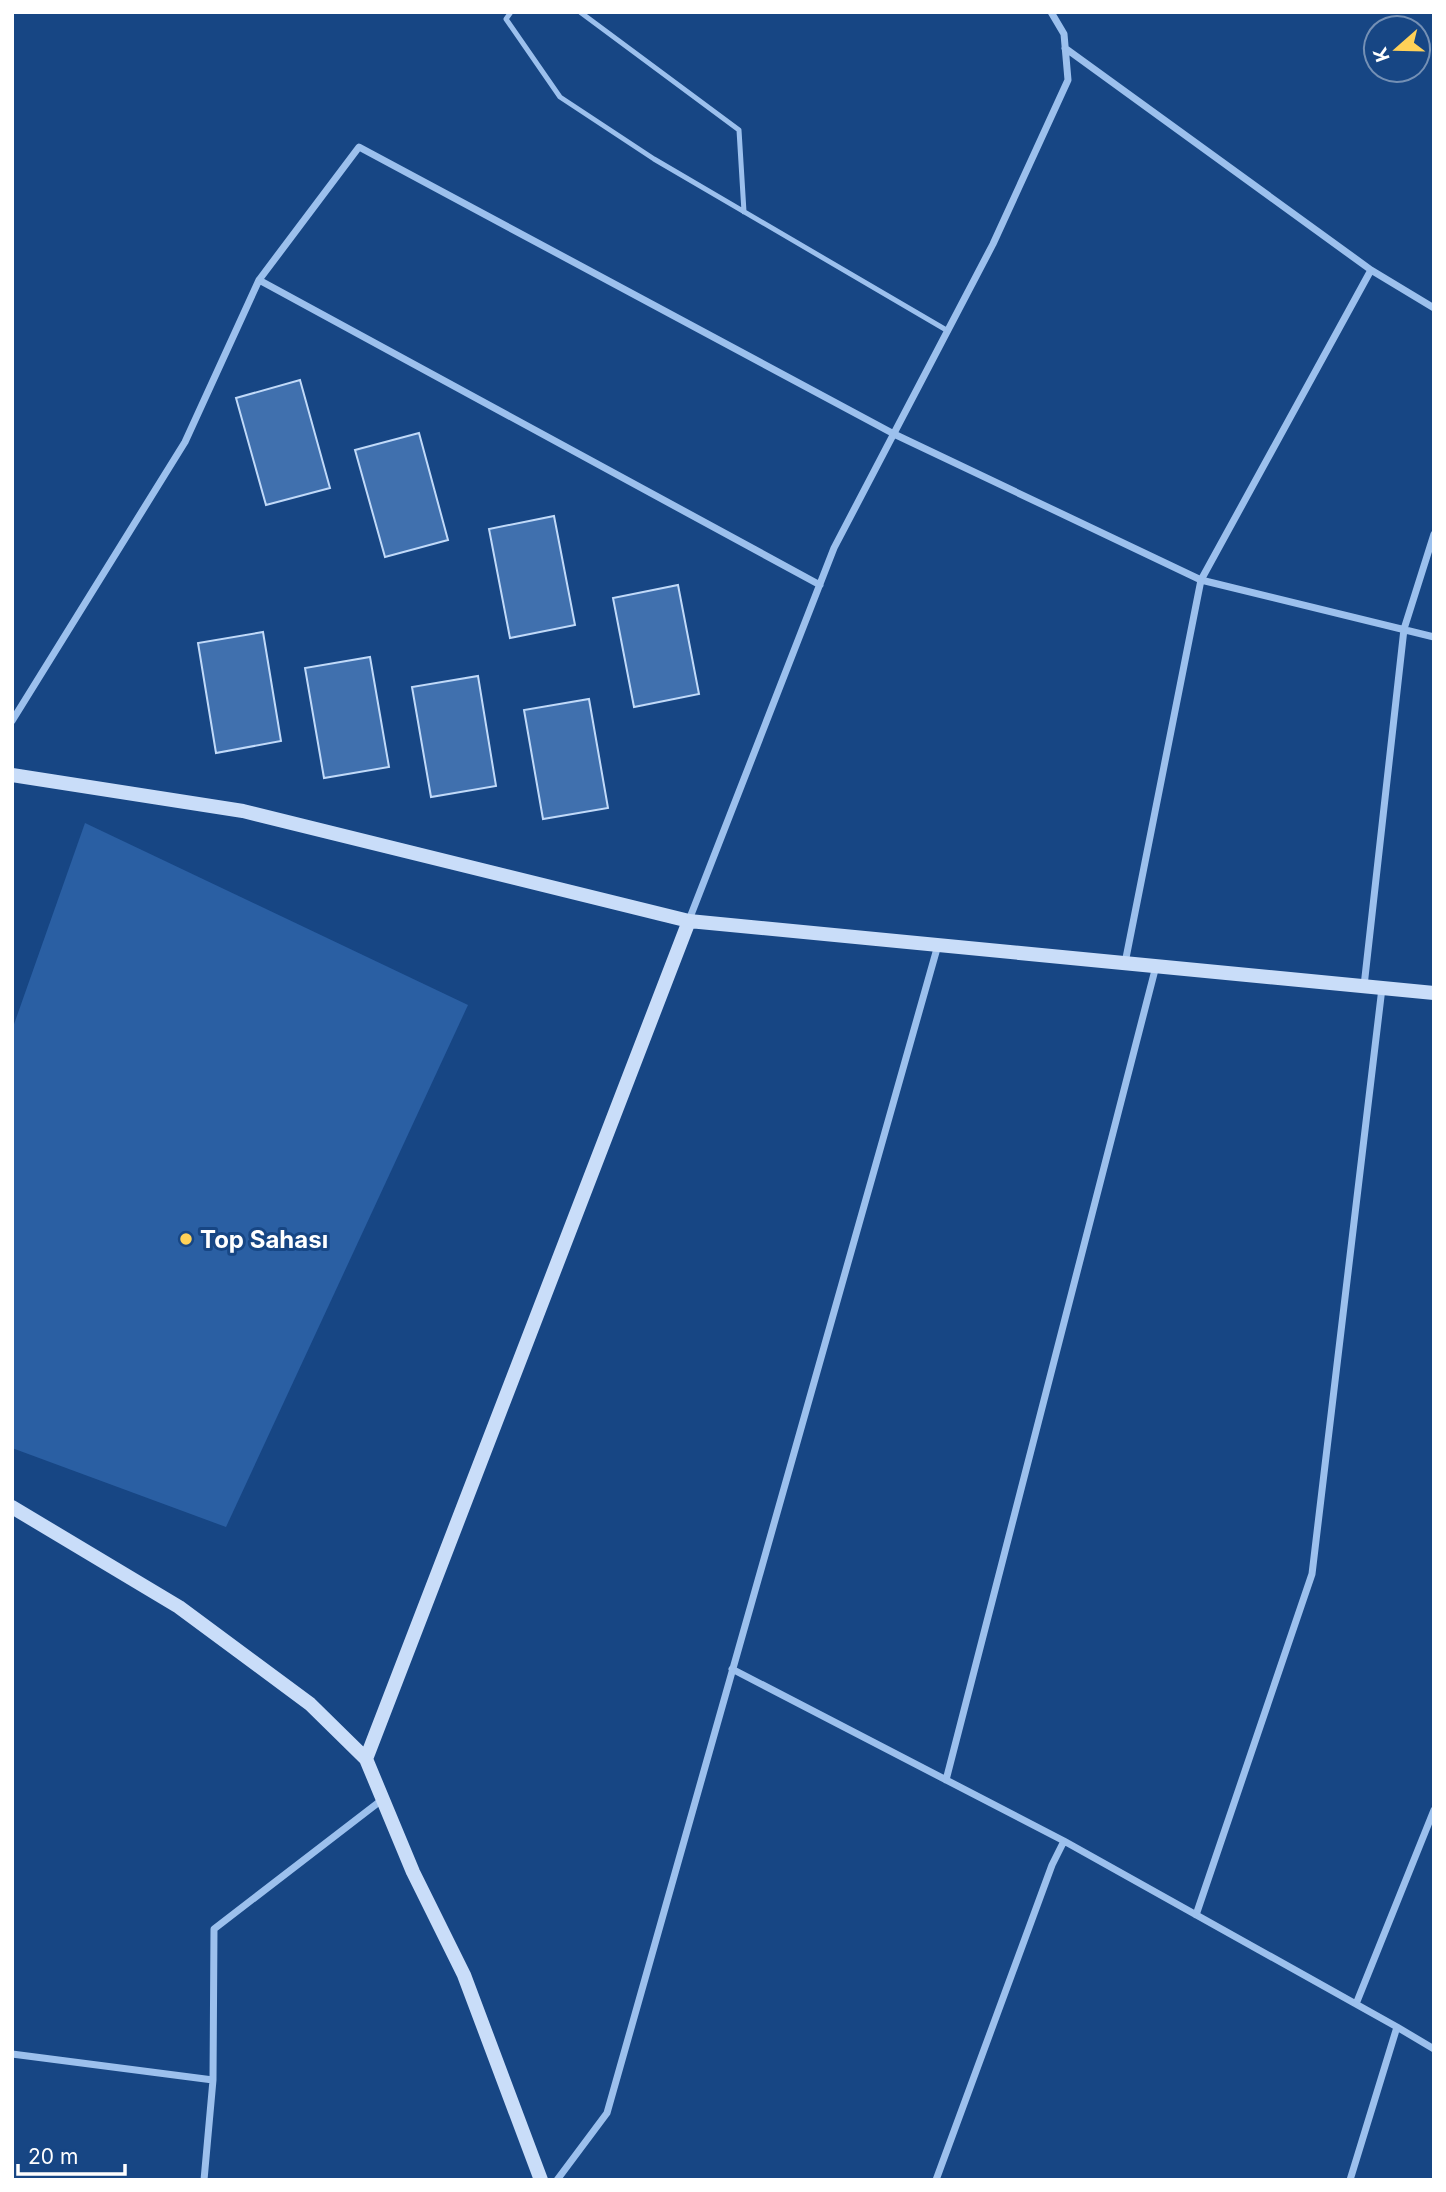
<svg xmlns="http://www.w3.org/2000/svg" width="1446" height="2192" font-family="Inter,sans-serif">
<rect width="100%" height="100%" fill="#174684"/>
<!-- green -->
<path fill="#2a5fa3" d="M85,823L468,1005L226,1527L12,1448V1030Z"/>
<!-- building -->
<path fill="#4070ae" stroke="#c1daf9" stroke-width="2" d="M300,380L330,488L266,505L236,398Z
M419,433L448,540L385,557L355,450Z
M554,516L575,625L510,638L489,529Z
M678,585L699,694L634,707L613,598Z
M263,632L281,741L216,753L198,643Z
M370,657L389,767L324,778L305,668Z
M478,676L496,786L431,797L412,687Z
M589,699L608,808L543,819L524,710Z"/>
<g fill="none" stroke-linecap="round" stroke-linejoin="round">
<!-- lane -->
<path stroke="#9cc0ed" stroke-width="5" d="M511,12L506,19L560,97L654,159L948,331
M580,12L739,130L744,212"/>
<!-- street -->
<path stroke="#9cc0ed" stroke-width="7" d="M1065,48L1371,270L1201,580L1434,637
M1371,270L1434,308
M259,280L359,147L894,434L1201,580L1125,963
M12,721L185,442L259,280L820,585
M689,920L834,548L993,244L1068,80L1064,34L1051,12
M1364,986L1404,629L1434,534
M732,1669L1064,1841L1052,1865L936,2180
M946,1780L1156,966
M1064,1841L1397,2027L1350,2180
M1196,1915L1312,1574L1382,988
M1356,2004L1434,1810
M1397,2027L1434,2049
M12,2054L213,2080
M204,2180L213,2080L214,1929L383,1799
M557,2180L607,2113L938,945"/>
<!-- secondary -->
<path stroke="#c9ddf9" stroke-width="14" d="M12,775L243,811L689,921L1434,993
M12,1507L179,1607L310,1704L366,1759L413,1872L464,1975L541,2180
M366,1759L689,921"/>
</g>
<!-- markers -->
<circle fill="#ffd158" stroke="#174684" stroke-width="2.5" cx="186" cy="1239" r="7"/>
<g text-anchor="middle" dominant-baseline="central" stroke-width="6" stroke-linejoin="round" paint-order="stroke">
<!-- poi labels -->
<g font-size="24" font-weight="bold" fill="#fff" stroke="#174684" text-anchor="start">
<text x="200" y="1239">Top Sahası</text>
</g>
</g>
<!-- border -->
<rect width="1446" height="2192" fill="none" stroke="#ffffff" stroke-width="28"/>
<!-- north arrow -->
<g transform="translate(1397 49) rotate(250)"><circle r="33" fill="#174684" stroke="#7490b5" stroke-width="2"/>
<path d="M0-5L12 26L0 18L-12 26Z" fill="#ffd158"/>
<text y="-10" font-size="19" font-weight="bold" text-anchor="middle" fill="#ffffff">K</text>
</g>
<!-- scale -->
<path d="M18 2164v10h107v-10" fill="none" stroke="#ffffff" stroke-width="3.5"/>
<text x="28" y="2164" font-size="21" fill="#ffffff" stroke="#174684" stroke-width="5" paint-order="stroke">20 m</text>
</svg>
